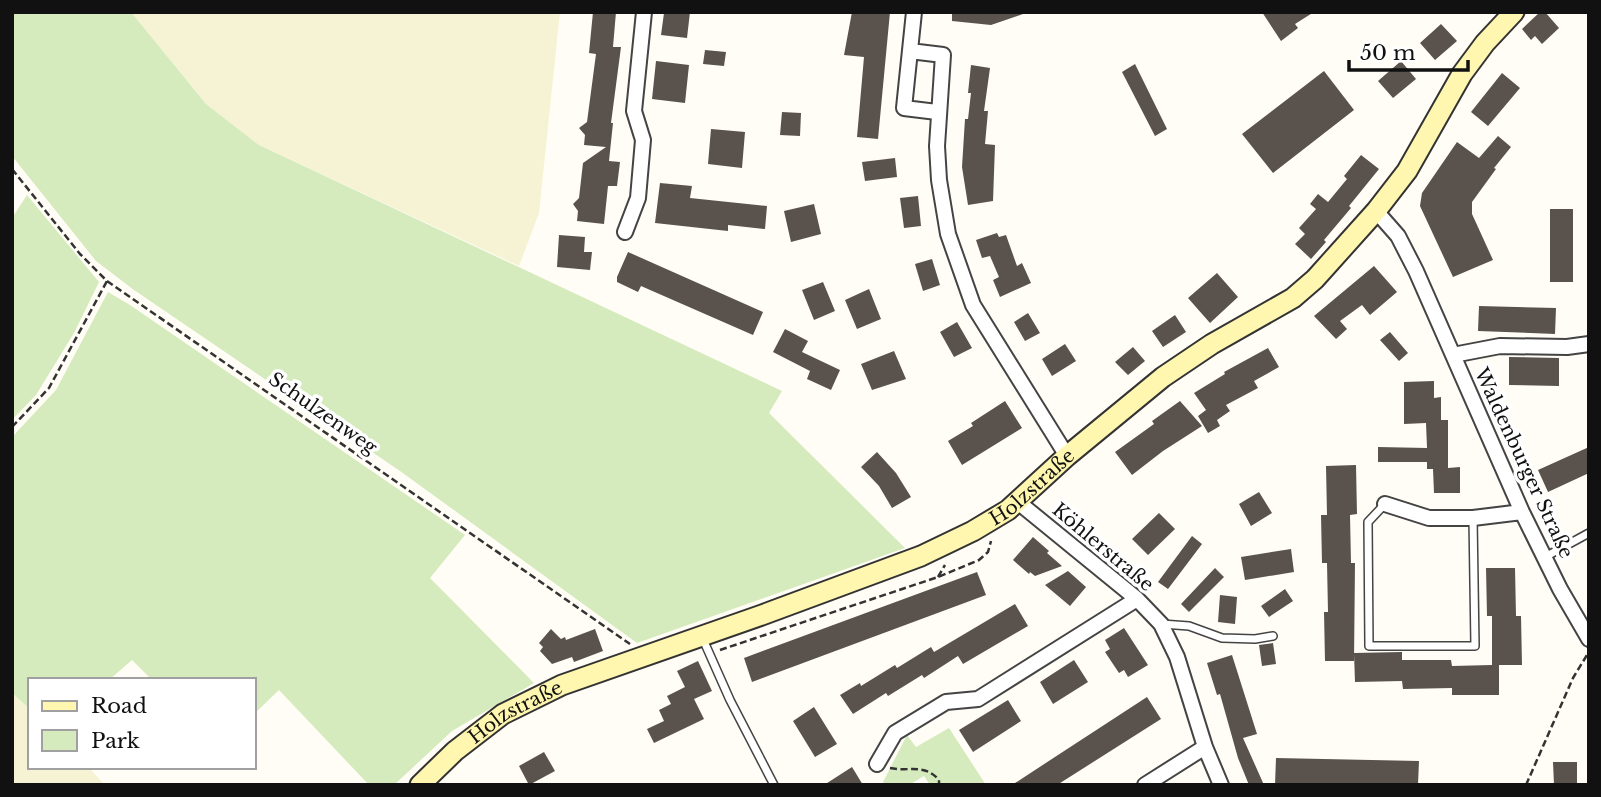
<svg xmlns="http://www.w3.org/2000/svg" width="1601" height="797" font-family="'Libre Baskerville',serif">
<rect width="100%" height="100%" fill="#fffdf5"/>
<!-- farmland -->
<path fill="#f6f3d4" d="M131,12H560L539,213L519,266L259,145L206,104Z
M12,693L30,709V767H88L105,785H12Z"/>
<!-- green -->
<path fill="#d5ebbd" d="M12,12H131L206,104L259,145L782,391L769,413L905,548L637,643L400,471L134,290L96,261L12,156Z
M27,195L99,282L74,333L36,395L12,420V218Z
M108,292L130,305L465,535L430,578L534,683L452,731L394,785H369L279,690L254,714V680H152L132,660L109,680H30V709L12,693V437L56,390Z
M949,728L986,785H930L924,776L909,785H885L883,782L907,735L916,747Z"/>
<!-- building -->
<path fill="#5a524d" d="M593,12H616L613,47H621L611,123H613L609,161L620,162L617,186H608L604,224L577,221L578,211L573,204L579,198L583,163L606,147L584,145L585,135L579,128L587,122L596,54L589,53Z
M673,12H690L687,38L661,35L664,13L673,14Z
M852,12H890L878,139L857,137L864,57L844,55Z
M952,12H1023V14L991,25L952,21Z
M1262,12H1314L1295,24L1298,28L1281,41Z
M1540,12H1545L1559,28L1542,44L1535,36L1531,40L1522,29Z
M1441,24L1457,41L1435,60L1420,43Z
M705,50L726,52L724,66L703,64Z
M656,61L689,65L685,103L652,99Z
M1401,61L1416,79L1393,98L1378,81Z
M1135,64L1167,129L1155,136L1122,72Z
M971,65L990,68L984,111H988L985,144L995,145L993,201L968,205L962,167L965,119H968L971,93H968Z
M1324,71L1354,110L1273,173L1242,134Z
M1502,73L1520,88L1488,126L1471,112Z
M782,112L801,113L800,136L780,135Z
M711,129L745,132L742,168L708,164Z
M1498,136L1511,147L1494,168L1496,169L1472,202V214L1493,260L1453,277L1420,206L1422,193L1457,142L1479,158Z
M1361,155L1379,169L1349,206L1351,208L1324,240L1326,242L1311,259L1295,244L1305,234L1299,228L1316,209L1310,204L1318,194L1328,202L1347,179L1344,176Z
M895,158L897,177L865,181L862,162Z
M660,183L692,186L690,198L767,206L765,229L728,225V231L655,223Z
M918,196L921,226L904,228L900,198Z
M814,204L821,234L791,242L784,211Z
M1550,209H1573V282H1550Z
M997,233L999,237L1006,235L1017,266L1022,263L1031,283L1000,297L993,280L999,277L990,256L982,258L976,240Z
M559,235L585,237L584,252H592L590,270L557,267Z
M628,252L763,312L753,335L641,286L638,292L617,282V277Z
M932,259L940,285L923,291L915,264Z
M1374,266L1397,292L1370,315L1362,305L1340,321L1347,329L1336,339L1314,316Z
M1217,273L1238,297L1210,323L1188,298Z
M823,282L835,311L814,320L802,290Z
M869,289L881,319L857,329L845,300Z
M1479,306L1556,308L1555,334L1478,331Z
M1028,313L1040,333L1025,341L1014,322Z
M1175,315L1186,332L1163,347L1152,331Z
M957,322L972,348L954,357L940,332Z
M785,329L808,341L802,352L840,370L831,390L807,379L810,371L773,352Z
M1390,332L1408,353L1399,361L1380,340Z
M1065,344L1076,361L1052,376L1042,359Z
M1133,347L1145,361L1128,375L1115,362Z
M1268,348L1279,367L1254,381L1258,388L1226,405L1230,411L1217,420L1220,426L1208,433L1198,416L1206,410L1194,393L1225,374L1224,372Z
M894,351L906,379L872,390L861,364Z
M1509,357L1559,358V386L1509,385Z
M1434,381V398L1441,397V420H1448V468L1460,467V493H1434L1433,469H1427V462H1378V447L1427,448L1426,423L1404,424V382Z
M1005,401L1022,428L962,465L948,441L973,426L971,423Z
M1180,401L1202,426L1163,451L1132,475L1115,452L1154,424L1152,421Z
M1589,447V473L1548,492L1538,470Z
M877,452L896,473L911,497L892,508L879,486L861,467Z
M1356,465L1357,514L1350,515L1351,563H1355L1354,661H1325L1324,612H1328L1327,563H1322L1321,515H1327L1326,466Z
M1259,492L1272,513L1251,526L1239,504Z
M1159,513L1175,529L1148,555L1132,539Z
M1192,536L1202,544L1168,589L1158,582Z
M1033,537L1049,551L1047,553L1062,566L1035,576L1030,572L1029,574L1013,560Z
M1291,549L1294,572L1245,580L1241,557Z
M1215,568L1224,577L1189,612L1181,604Z
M1486,568H1515L1516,616H1521L1522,665H1499V695H1452V688L1403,689L1402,681L1355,682L1354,653L1402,652V660H1451L1452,666L1492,665V616H1487Z
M1068,571L1086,587L1070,606L1045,585Z
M977,572L986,595L752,682L744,658Z
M1285,589L1293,601L1269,617L1261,606Z
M1220,595L1237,597L1235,624L1218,622Z
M1015,604L1028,626L963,664L958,656L924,678L922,675L888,696L886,693L853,714L840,695L860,683L861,686L895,665L897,668L931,647L934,652Z
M1124,628L1148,665L1128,677L1124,670L1119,673L1105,652L1110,649L1105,640Z
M551,629L561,639L565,637L566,640L595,629L603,651L574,662L572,657L552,664L540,651L543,647L539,643Z
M1273,643L1276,664L1262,666L1259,645Z
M1232,655L1257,734L1243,738L1264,785H1249L1238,758L1220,694L1217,695L1207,663Z
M1074,660L1088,682L1053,704L1040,682Z
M698,661L712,691L694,699L704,719L654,743L647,729L664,721L659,710L671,704L667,696L685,687L677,671Z
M1147,697L1161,719L1057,785H1012Z
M1008,700L1021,721L973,752L959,730Z
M814,707L837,744L815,757L793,721Z
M544,752L555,771L529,785L519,766Z
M1276,758L1419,761L1418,785H1275Z
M1553,762H1577V785H1554Z
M852,767L863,785H824Z"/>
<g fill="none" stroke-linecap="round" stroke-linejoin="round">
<!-- lane casing -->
<g stroke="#444" stroke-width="10">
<path id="lane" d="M1385,504L1368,522L1369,646H1475L1473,518
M1545,557L1589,533
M1162,624L1189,626L1222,638L1255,639L1273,636
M702,637L730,700L774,785"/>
</g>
<!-- street casing -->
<g stroke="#444" stroke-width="18">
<path id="street" d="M914,12L904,108L937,112
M910,51L943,55L937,146L939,180L948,234L973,305L1067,456
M1376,211L1398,236L1416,271L1522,512L1560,589L1589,639
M625,232L638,198L643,140L634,111L644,12
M1453,355L1500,346L1567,347L1589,344
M1018,502L1137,599L1161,624L1177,657L1205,747L1221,785
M1385,504L1429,518H1473L1522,512
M877,764L895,733L946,702L978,699L1137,599
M1145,785L1205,747"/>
</g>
<!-- secondary casing -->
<g stroke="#333" stroke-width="23">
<g id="secondary">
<path id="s1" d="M420,785L455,751L503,714L562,685L762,615L921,556L973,531L1008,510L1067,456L1163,377L1212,344L1293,298L1315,279L1376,211L1407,171L1462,74L1485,43L1514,12"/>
</g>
</g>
<!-- path -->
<path stroke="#333" stroke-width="2.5" stroke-dasharray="7 3.5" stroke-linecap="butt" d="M12,169L80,254L107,281L630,644
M12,427L49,388L107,281
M938,577L945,565
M720,650L938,577L979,560L988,552L991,541
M890,768C910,772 924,763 939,780V785
M1526,785L1573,678L1587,655"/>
<!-- lane -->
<use href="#lane" stroke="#fff" stroke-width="7"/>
<!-- street -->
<use href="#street" stroke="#fff" stroke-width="14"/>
<!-- secondary -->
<use href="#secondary" stroke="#fff6b0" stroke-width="19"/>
</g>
<g text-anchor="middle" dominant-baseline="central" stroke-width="7" stroke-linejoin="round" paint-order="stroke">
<!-- street labels -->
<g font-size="19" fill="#111" stroke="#fff">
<text transform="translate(323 413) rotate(35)">Schulzenweg</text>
<text transform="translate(1524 463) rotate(65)">Waldenburger Straße</text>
<text stroke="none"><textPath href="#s1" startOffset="688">Holzstraße</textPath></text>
<text transform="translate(1103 547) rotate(40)">Köhlerstraße</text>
<text stroke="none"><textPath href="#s1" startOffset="121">Holzstraße</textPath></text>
</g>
</g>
<!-- border -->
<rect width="1601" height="797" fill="none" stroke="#111111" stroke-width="28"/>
<!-- legend -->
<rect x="28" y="678" width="228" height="91" fill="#ffffff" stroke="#a0a0a0" stroke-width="2"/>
<rect x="42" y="701" width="35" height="10" fill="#fff6b0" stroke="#a0a0a0" stroke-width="2"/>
<text x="91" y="713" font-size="21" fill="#111111">Road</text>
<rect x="42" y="730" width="35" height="21" fill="#d5ebbd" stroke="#a0a0a0" stroke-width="2"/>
<text x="91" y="748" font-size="21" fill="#111111">Park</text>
<!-- scale -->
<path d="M1349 60v10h119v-10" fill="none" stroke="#111111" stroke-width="3.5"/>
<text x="1360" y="60" font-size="21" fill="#111111" stroke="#ffffff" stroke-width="5" paint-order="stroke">50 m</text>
</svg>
